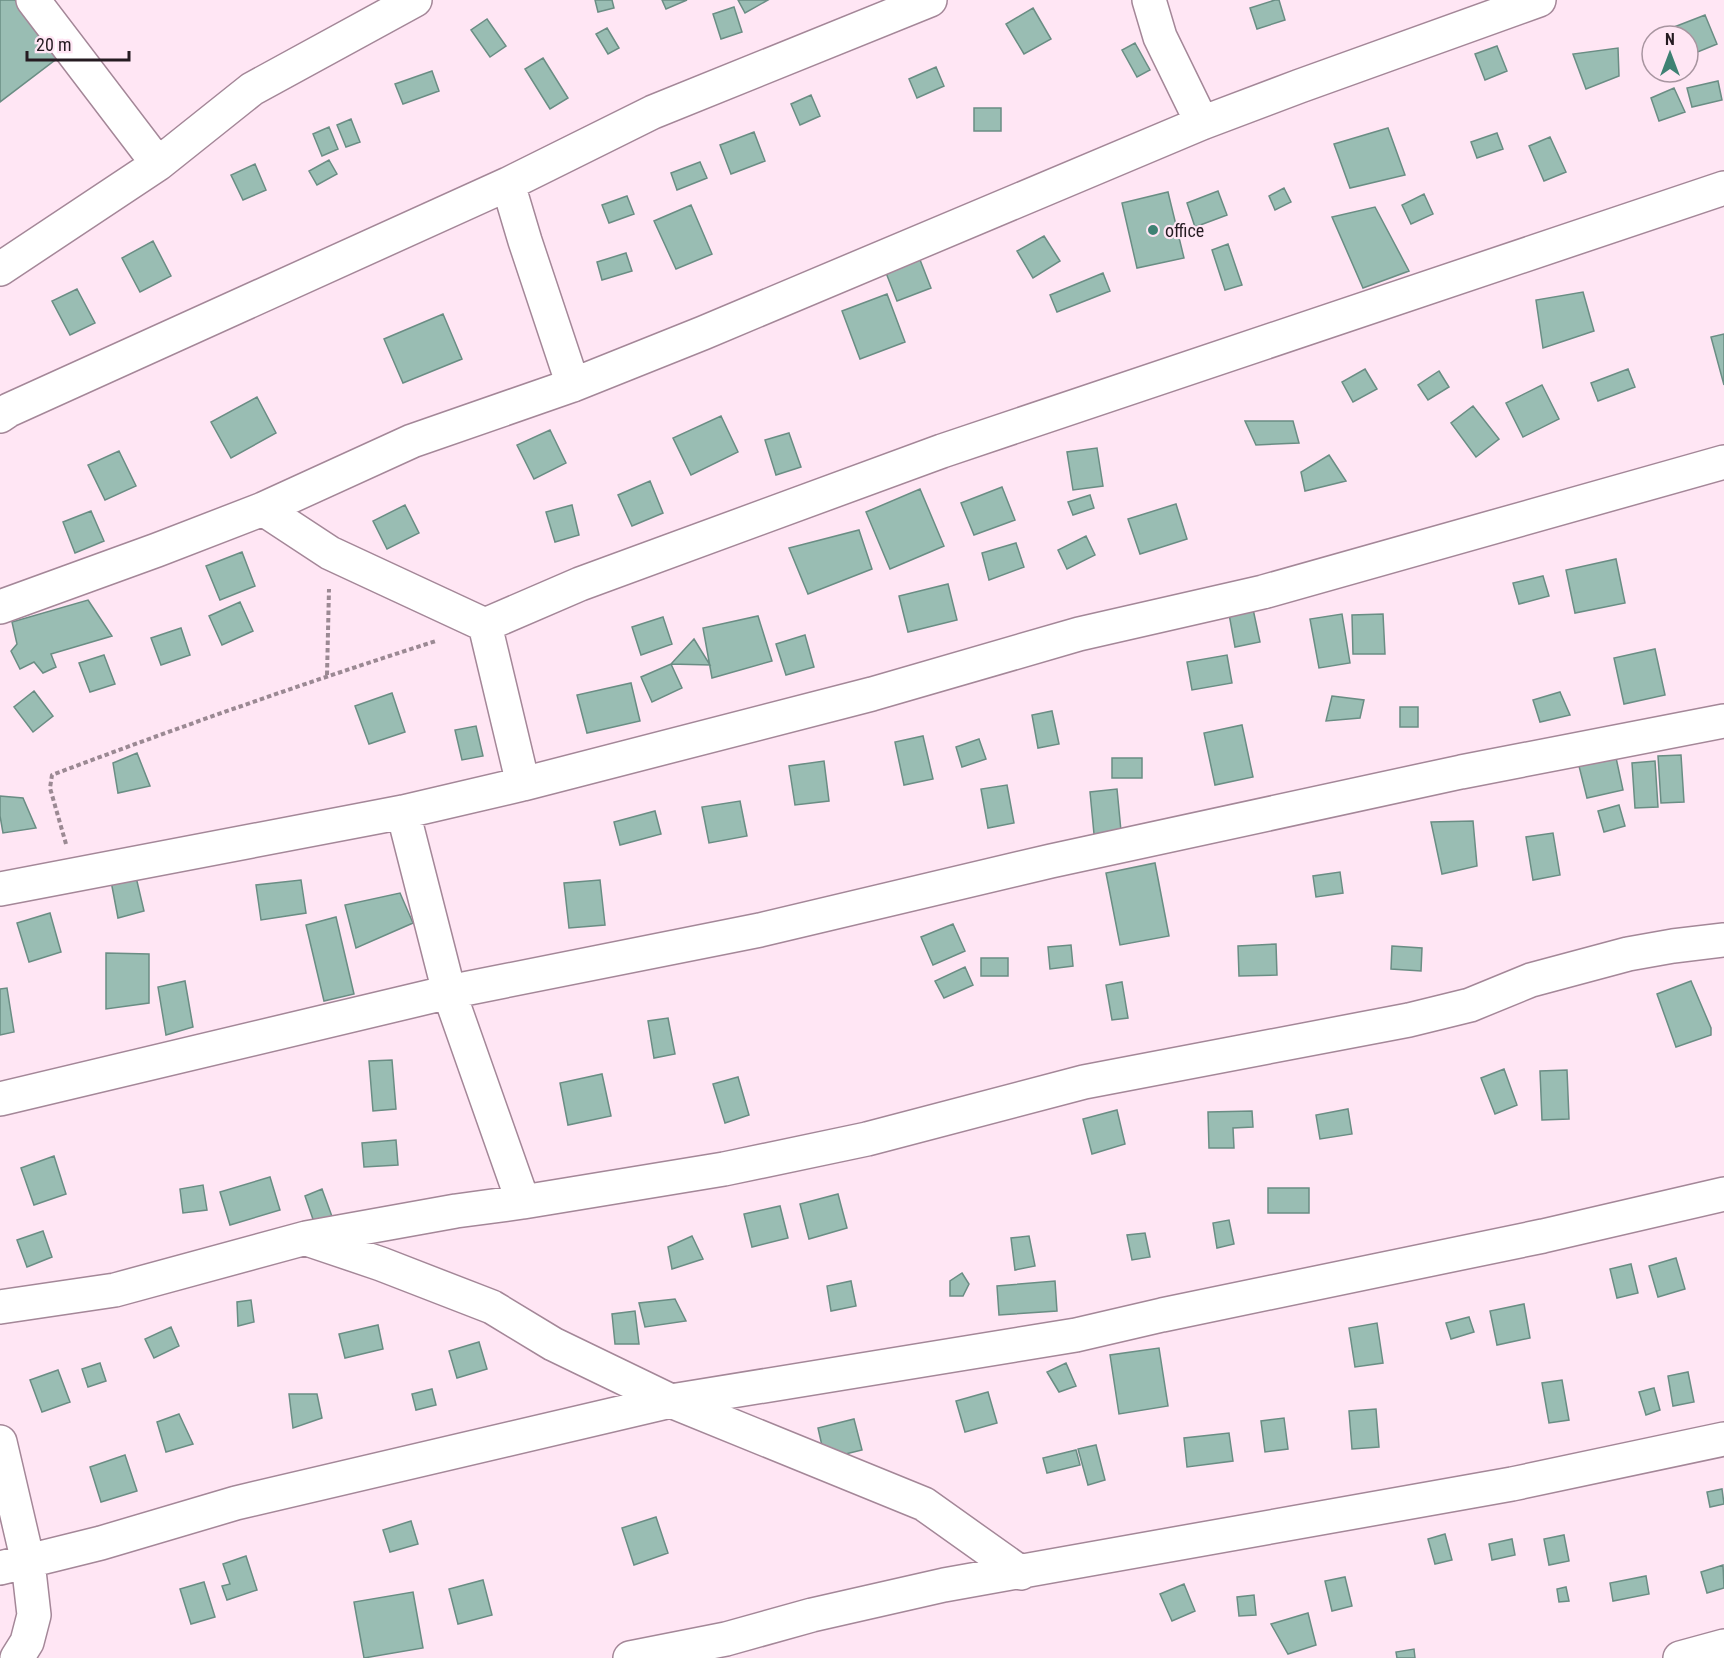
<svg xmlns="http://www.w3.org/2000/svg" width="1724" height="1658" font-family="'Roboto Condensed',sans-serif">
<rect width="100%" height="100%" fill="#ffe6f4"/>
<!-- building -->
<path fill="#99bdb3" stroke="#6a8d84" stroke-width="1.5" d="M0,0H15L59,57L0,102Z
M595,0H612L614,8L598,12Z
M662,0H687L666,9Z
M738,0H768L745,13Z
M1275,0H1279L1285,20L1257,29L1250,8Z
M734,7L742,32L721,39L713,14Z
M1033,8L1051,39L1024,54L1006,24Z
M1705,15L1717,44L1688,56V36H1672L1669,29Z
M487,19L506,46L490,57L471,30Z
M607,28L619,48L608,54L596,34Z
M1135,43L1150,70L1137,77L1122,50Z
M1497,46L1507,71L1485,80L1475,54Z
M1618,48L1619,76L1586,89L1573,54Z
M543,58L568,98L550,109L525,69Z
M936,67L944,86L917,98L909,79Z
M432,71L439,91L403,104L395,84Z
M1718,81L1722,100L1692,107L1687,88Z
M1674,88L1685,112L1659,121L1651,98Z
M811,95L820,116L800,125L791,104Z
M974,108H1001V131H974Z
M351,119L360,142L346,147L337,125Z
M329,127L338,149L322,156L313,134Z
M1388,128L1405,175L1350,188L1334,144Z
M754,132L765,161L731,174L720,145Z
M1497,133L1503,149L1477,158L1471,142Z
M1550,137L1566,172L1544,181L1529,146Z
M329,160L337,174L317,185L309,171Z
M700,162L707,178L677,190L671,173Z
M255,164L266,190L243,200L231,175Z
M1284,188L1291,202L1275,210L1269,196Z
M1218,191L1227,215L1195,227L1187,203Z
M1168,192L1184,258L1137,268L1122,203Z
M1424,194L1433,214L1411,224L1402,205Z
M627,196L634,214L609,223L602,205Z
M691,205L712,254L676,269L654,221Z
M1375,207L1409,271L1363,288L1332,217Z
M1044,236L1060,261L1033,278L1017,251Z
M153,241L171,276L140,292L122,258Z
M1228,244L1242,285L1225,290L1212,250Z
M915,247L931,288L897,301L881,260Z
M626,253L632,271L602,280L597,262Z
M1103,273L1110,291L1057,312L1050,295Z
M77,289L95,323L70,335L52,301Z
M1583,292L1594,331L1543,348L1536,300Z
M887,294L905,342L860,359L842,311Z
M443,314L462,359L403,383L384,339Z
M1724,334V385L1711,337Z
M1365,369L1377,389L1353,402L1342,382Z
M1628,369L1635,387L1598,401L1591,383Z
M1439,371L1449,387L1428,400L1418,385Z
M1542,385L1559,419L1523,437L1506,403Z
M257,397L276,433L231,458L211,422Z
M1473,406L1499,439L1476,457L1451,423Z
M721,416L738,452L691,475L673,438Z
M1245,421H1293L1299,443L1256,445Z
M550,430L566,463L534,479L517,445Z
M789,433L801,467L776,475L765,440Z
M1097,448L1103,486L1073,490L1067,452Z
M119,451L136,486L105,500L88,465Z
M1329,455L1346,481L1305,491L1301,472Z
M650,481L663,513L632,526L618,495Z
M1002,487L1015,520L974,535L961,503Z
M920,489L944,546L890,569L866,512Z
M1090,495L1094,508L1073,515L1068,502Z
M1176,504L1187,539L1140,554L1128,519Z
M405,505L419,533L387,549L373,521Z
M572,505L579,535L555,542L546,512Z
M91,511L104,541L75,553L63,522Z
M859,530L872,569L808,594L789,548Z
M1086,536L1095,555L1067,569L1058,550Z
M1016,543L1024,567L989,580L982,553Z
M242,552L255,586L220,600L206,566Z
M1616,559L1625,603L1575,613L1566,570Z
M1543,576L1549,596L1519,604L1513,583Z
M948,584L957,620L908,632L899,596Z
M88,600L112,636L51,654L56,667L43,673L34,662L20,669L11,651L17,644L12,622Z
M240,602L253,631L222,645L209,616Z
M1253,609L1260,642L1235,647L1229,614Z
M1342,614L1350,663L1319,668L1310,619Z
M1383,614L1385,654H1353L1352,615Z
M758,616L772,661L712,678L703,628Z
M663,617L672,644L641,655L632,627Z
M181,628L190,655L161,665L151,638Z
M805,635L814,667L786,675L776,644Z
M694,639L710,665L671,664Z
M1655,649L1665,695L1624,704L1614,658Z
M104,655L115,684L90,692L79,663Z
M1227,655L1232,683L1192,690L1187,662Z
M671,664L682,688L652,702L641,677Z
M631,683L640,721L587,733L577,695Z
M34,691L53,716L33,732L14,707Z
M1560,692L1570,715L1540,722L1533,700Z
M392,693L405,732L369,744L355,706Z
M1332,696L1364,700L1360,718L1326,721Z
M1400,707H1418V727H1400Z
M1052,711L1059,744L1038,748L1032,715Z
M1242,725L1253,777L1215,785L1204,733Z
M476,726L483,756L462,760L455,730Z
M923,736L933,779L904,785L895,742Z
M979,739L986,759L962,767L956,747Z
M137,753L150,786L118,793L113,763Z
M1615,753L1623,790L1587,798L1578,762Z
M1681,755L1684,802L1661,803L1658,756Z
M1112,758H1142V778H1112Z
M824,761L829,801L795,805L789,766Z
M1655,761L1658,807L1635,808L1632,763Z
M1007,785L1014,823L988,828L981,789Z
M1117,789L1121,831L1094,834L1090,792Z
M0,796L23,798L36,828L3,833L0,816Z
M740,801L747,836L709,843L702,807Z
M1619,805L1625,826L1604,832L1598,811Z
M655,811L661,834L620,845L614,822Z
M1473,821L1477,866L1442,874L1431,822Z
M1553,833L1560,875L1533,880L1526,837Z
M1155,863L1169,936L1120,945L1106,873Z
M1340,872L1343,893L1316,897L1313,876Z
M136,877L144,911L118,918L111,881Z
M301,880L306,913L261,920L256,885Z
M600,880L605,925L569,928L564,883Z
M400,893L413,923L356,948L345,905Z
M50,913L61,952L29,962L17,923Z
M336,917L354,994L324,1001L306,925Z
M953,924L965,951L933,965L921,937Z
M1276,944L1277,975L1239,976L1238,946Z
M1071,945L1073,966L1050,969L1048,947Z
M1392,946L1422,948L1421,971L1391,969Z
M106,953L149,954V1003L106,1009Z
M981,958H1008V976H981Z
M965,967L973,985L944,998L935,981Z
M185,981L193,1027L166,1035L158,987Z
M1691,981L1711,1028V1035L1676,1047L1657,994Z
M1122,982L1128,1018L1112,1020L1106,985Z
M7,988L14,1032L0,1035V989Z
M668,1018L675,1054L654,1058L648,1021Z
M392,1060L396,1109L373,1111L369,1061Z
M1504,1069L1517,1105L1495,1114L1481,1078Z
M1567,1070L1569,1119L1542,1120L1540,1071Z
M602,1074L611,1116L568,1125L560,1083Z
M738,1077L749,1115L725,1123L713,1084Z
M1348,1109L1352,1134L1320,1139L1316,1115Z
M1117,1110L1125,1144L1092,1154L1083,1119Z
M1252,1111L1253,1127L1233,1128L1234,1148H1209L1208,1112Z
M396,1140L398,1165L364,1167L362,1143Z
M54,1156L66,1194L34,1205L21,1168Z
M270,1177L280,1210L230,1225L220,1192Z
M203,1185L207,1210L183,1213L180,1189Z
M1268,1188H1309V1213H1268Z
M322,1189L334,1222L316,1228L305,1196Z
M838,1194L847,1228L809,1239L800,1204Z
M780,1206L788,1238L752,1247L744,1214Z
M1229,1220L1234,1244L1217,1248L1213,1223Z
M43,1231L52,1257L27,1267L17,1240Z
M1145,1233L1150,1257L1132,1260L1127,1235Z
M692,1236L703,1259L672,1269L668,1247Z
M1029,1236L1035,1266L1015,1270L1011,1238Z
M1676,1258L1685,1289L1658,1297L1649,1266Z
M1631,1264L1638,1293L1617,1298L1610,1269Z
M962,1273L969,1284L963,1296H950V1281Z
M851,1281L856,1306L831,1311L827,1286Z
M1055,1281L1057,1311L999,1315L997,1286Z
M675,1299L686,1321L645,1327L639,1303Z
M251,1300L254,1322L238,1326L237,1302Z
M1524,1304L1530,1338L1497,1345L1490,1311Z
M635,1311L639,1344H615L612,1314Z
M1469,1317L1474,1332L1451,1339L1446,1323Z
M1377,1323L1383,1363L1355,1367L1349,1328Z
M378,1325L383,1349L345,1358L339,1334Z
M171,1327L179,1346L154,1358L145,1339Z
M479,1342L487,1369L457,1378L449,1351Z
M1159,1348L1168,1406L1119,1414L1110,1355Z
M100,1363L106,1381L88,1387L82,1369Z
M1066,1363L1076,1386L1059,1392L1047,1372Z
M58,1370L70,1402L42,1412L30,1380Z
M1688,1372L1694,1402L1673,1406L1668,1376Z
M1562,1380L1569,1420L1549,1423L1542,1383Z
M1654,1388L1660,1410L1646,1415L1639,1392Z
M432,1389L436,1405L416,1410L412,1394Z
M988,1392L997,1423L965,1432L956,1401Z
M289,1394H317L322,1418L293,1428Z
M1376,1409L1379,1447L1352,1449L1349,1411Z
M179,1414L193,1444L166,1452L157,1422Z
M1284,1418L1288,1449L1265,1452L1261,1421Z
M854,1419L862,1450L825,1459L818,1428Z
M1229,1433L1233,1461L1187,1467L1184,1438Z
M1096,1445L1105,1480L1088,1485L1078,1449Z
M1076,1450L1080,1465L1047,1473L1043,1458Z
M125,1455L137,1491L101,1502L90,1467Z
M1722,1489L1724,1504L1710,1507L1707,1492Z
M656,1517L668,1553L634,1565L622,1528Z
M411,1521L418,1544L390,1552L383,1530Z
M1445,1534L1452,1560L1435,1564L1428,1539Z
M1564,1535L1569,1561L1549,1565L1544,1539Z
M1512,1539L1515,1555L1492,1560L1489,1544Z
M246,1556L257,1590L227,1600L222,1586L230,1584L223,1564Z
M1723,1565L1724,1588L1707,1593L1701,1572Z
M1646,1576L1649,1594L1613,1601L1610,1583Z
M1345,1577L1352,1606L1332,1611L1325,1581Z
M483,1580L492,1615L458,1624L449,1589Z
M204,1582L215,1617L191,1624L180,1589Z
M1184,1584L1195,1611L1172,1621L1160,1594Z
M1566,1587L1569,1601L1559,1602L1557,1589Z
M413,1592L423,1648L364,1658L354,1602Z
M1254,1595L1256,1615L1239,1616L1237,1597Z
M1308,1613L1316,1645L1288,1654L1271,1624Z
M1414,1649L1415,1658H1397L1396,1652Z"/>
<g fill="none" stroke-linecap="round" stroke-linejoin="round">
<!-- street casing -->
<g stroke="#a48798" stroke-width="36">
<path id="street" d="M1149,0L1160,37L1202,123
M158,164L252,89L415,0
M508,184L525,241L573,385
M0,269L158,164L33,0
M0,416L9,410L508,184L653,112L930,0
M263,509L330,553L485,625L580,584L942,451L1724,188
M0,607L157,550L263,509L412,441L573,385L703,333L1202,123L1300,86L1539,0
M485,625L523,784
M403,812L449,992L523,1202
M0,889L403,812L523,784L872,694L1079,634L1263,592L1724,462
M0,1099L449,992L760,930L1051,861L1461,772L1724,721
M307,1239L381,1264L492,1307L553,1344L671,1401L924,1504L1021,1573
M0,1307L115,1290L306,1238L456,1211L523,1202L724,1169L867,1139L1084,1082L1409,1020L1470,1005L1531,980L1628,954L1673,946L1724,940
M0,1442L28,1562L34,1615L27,1642L17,1658
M0,1568L101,1543L236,1503L671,1401L1076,1335L1162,1315L1543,1236L1724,1194
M630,1658L726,1639L812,1615L944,1585L1512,1484L1724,1439
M1680,1658L1724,1646"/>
</g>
<!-- path -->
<path stroke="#9b8993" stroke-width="4" stroke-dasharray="4.5 3" stroke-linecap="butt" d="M327,675L329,589
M66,844L50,788L52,775C179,727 307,682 436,641"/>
<!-- street -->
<use href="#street" stroke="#fff" stroke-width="33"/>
</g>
<!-- markers -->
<circle fill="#3e8173" stroke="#ffe6f4" stroke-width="2" cx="1153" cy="230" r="6"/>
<g text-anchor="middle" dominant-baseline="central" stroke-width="4.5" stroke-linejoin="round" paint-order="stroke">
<!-- poi labels -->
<g font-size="18" fill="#251b21" stroke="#ffe6f4" text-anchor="start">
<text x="1165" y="230">office</text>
</g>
</g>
<!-- north arrow -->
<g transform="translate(1670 54)"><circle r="28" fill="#ffe6f4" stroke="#a895a0" stroke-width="1.5"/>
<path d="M0-4.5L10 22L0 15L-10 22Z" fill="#3e8173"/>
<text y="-9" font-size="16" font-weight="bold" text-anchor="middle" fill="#251b21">N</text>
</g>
<!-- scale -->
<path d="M27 51v9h102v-9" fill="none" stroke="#251b21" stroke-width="3"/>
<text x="36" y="51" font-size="18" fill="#251b21" stroke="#ffe6f4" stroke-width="4.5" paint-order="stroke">20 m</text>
</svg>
